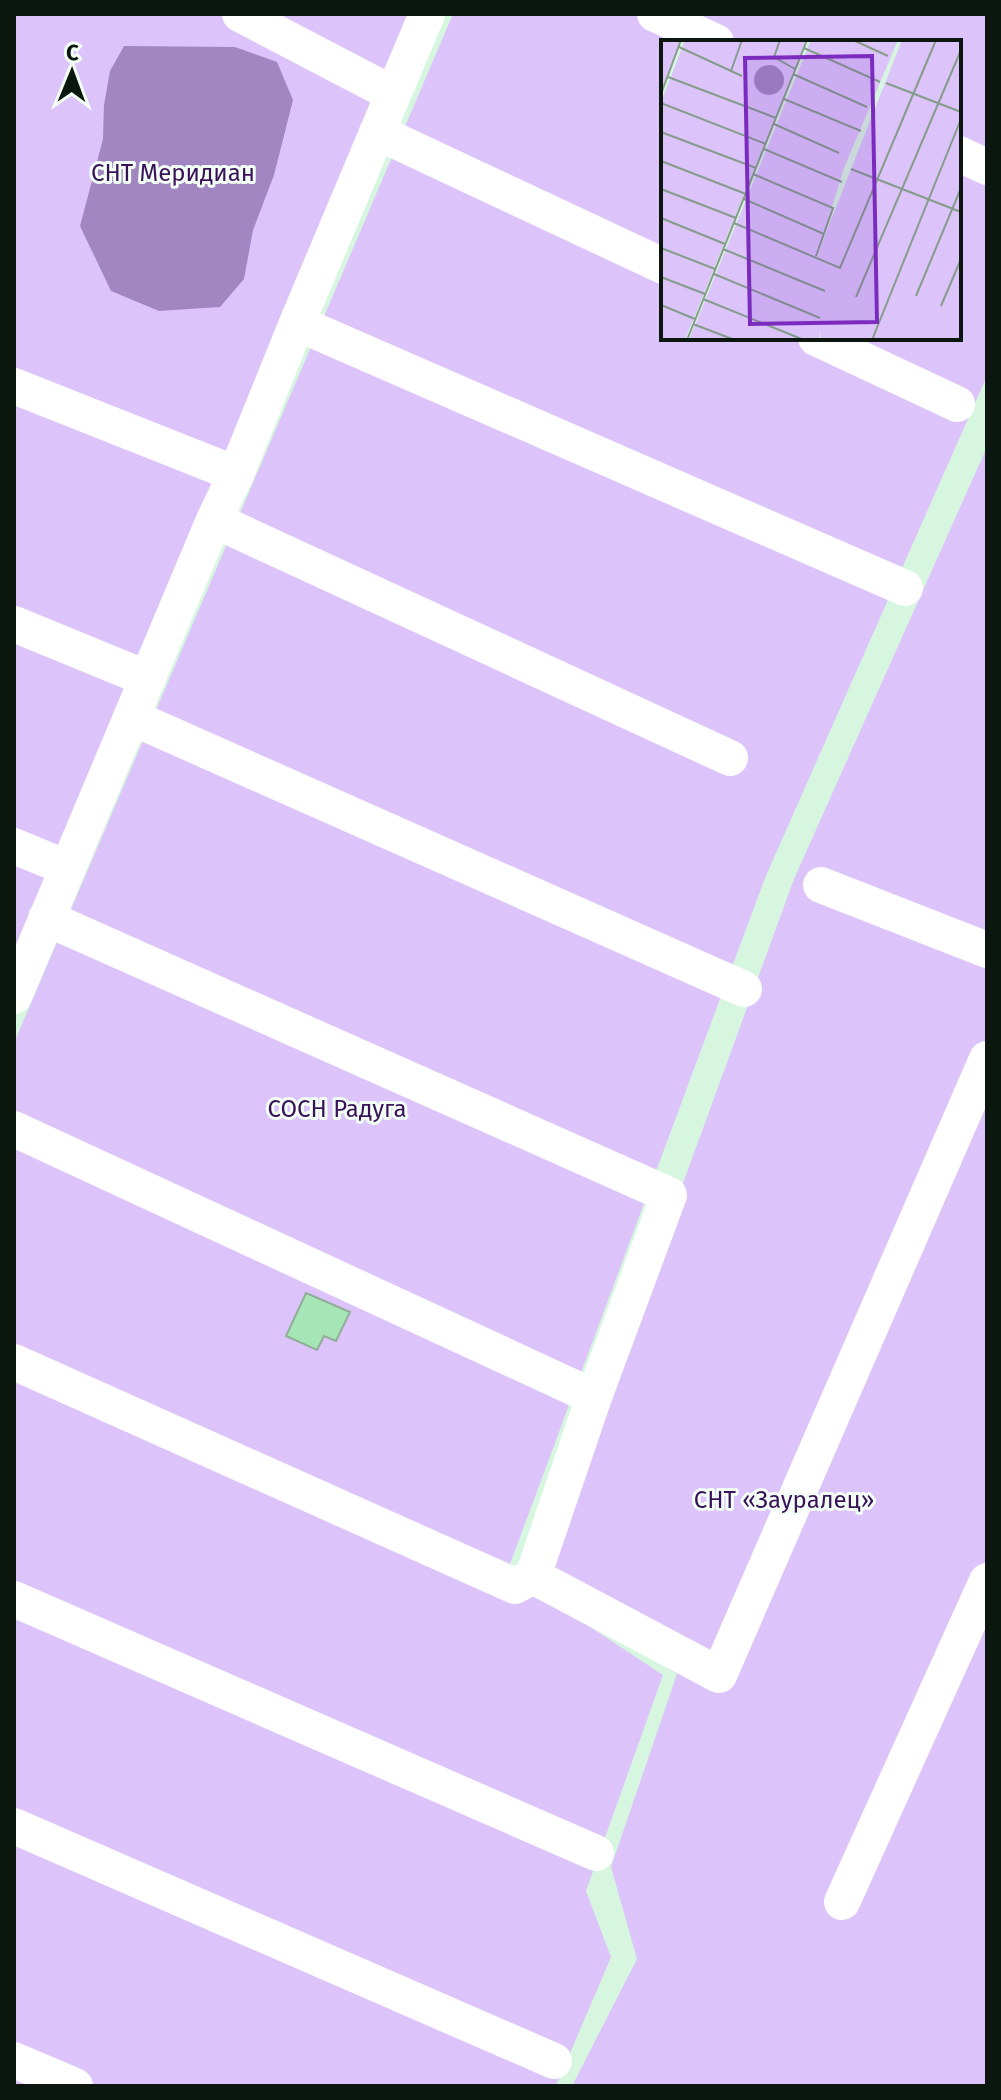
<svg xmlns="http://www.w3.org/2000/svg" width="1001" height="2100" font-family="'Fira Sans',sans-serif">
<rect width="100%" height="100%" fill="#d7f6df"/>
<!-- green -->
<path fill="#dcc4fb" fill-rule="evenodd" d="M14,14H414L14,961Z
M453,14H987V376L765,878L507,1572L663,1675L586,1891L611,1957L556,2086H14V1043ZM663,42H959V338H663Z
M987,447V2086H572L637,1959L611,1867L677,1674L536,1586L794,879Z"/>
<!-- water -->
<path fill="#a186c2" d="M124,46L235,47L277,62L293,100L274,175L253,230L244,279L220,307L159,311L111,291L80,226L103,139L104,105L110,71Z"/>
<!-- building -->
<path fill="#a5e5b6" stroke="#90ae97" stroke-width="2" d="M306,1293L350,1312L336,1341L324,1336L317,1350L286,1336Z"/>
<g fill="none" stroke-linecap="round" stroke-linejoin="round">
<!-- minor -->
<path stroke="#fff" stroke-width="36" d="M240,14L393,94
M655,14L716,42
M377,132L663,266
M959,154L987,167
M297,323L905,588
M816,338L957,404
M14,386L236,474
M214,520L730,758
M14,624L148,679
M131,717L744,989
M14,846L67,868
M821,885L987,950
M14,996L214,520L236,474L297,323L427,14
M14,1129L594,1397
M14,1362L515,1586L533,1576L594,1397L669,1195L46,918
M533,1576L719,1675L987,1059
M14,1599L596,1853
M14,1826L554,2061
M842,1902L987,1581
M14,2060L75,2086"/>
</g>
<g text-anchor="middle" dominant-baseline="central" stroke-width="6" stroke-linejoin="round" paint-order="stroke">
<!-- park labels -->
<g font-size="24" fill="#3a125a" stroke="#f2fef4">
<text x="173" y="173">СНТ Меридиан</text>
<text x="337" y="1109">СОСН Радуга</text>
<text x="784" y="1500">СНТ «Зауралец»</text>
</g>
</g>
<!-- overview -->
<g transform="translate(661 40)">
<rect width="300" height="300" fill="#d7f6df"/>
<path d="M0,0H20L0,52ZM24,0H145L24,300H0V62ZM150,0H237L183,128L155,218L241,0H300V300H161L158,291L159,300H28Z" fill="#dcc4fb"/>
<path d="M93 40a15 15 0 1 1 30 0a15 15 0 1 1-30 0Z" fill="#a186c2"/>
<path fill="none" stroke="#859c8b" stroke-width="2" d="M119,0L113,17L134,29M192,0L227,16M18,7L81,36M143,8L219,42M70,31L81,0M132,34L206,67M7,37L115,78M225,43L300,72M0,54L20,0M123,59L200,91M0,63L105,104M113,84L178,113M0,92L95,128M103,109L181,142M0,121L85,154M190,129L300,172M92,134L172,168L155,216M0,149L75,178M83,159L163,194M0,178L64,204M73,183L179,228L275,0M0,208L54,229M62,209L164,251M53,234L159,278M0,237L44,254M255,256L300,148M195,257L300,10M42,259L143,300M0,265L34,279M280,266L300,219M32,284L74,300M26,300L146,0M211,300L300,79"/>
<path fill="#7b2cbf" fill-opacity="0.15" stroke="#7b2cbf" stroke-width="4" d="M211,16L216,282L89,284L84,18Z"/>
<rect width="300" height="300" fill="none" stroke="#0b160e" stroke-width="4"/>
</g>
<!-- border -->
<rect width="1001" height="2100" fill="none" stroke="#0b160e" stroke-width="32"/>
<!-- north arrow -->
<g transform="translate(72 72) rotate(1)" stroke="#f2fef4" stroke-width="6" paint-order="stroke">
<path d="M0-6L14 30L0 20L-14 30Z" fill="#0b160e"/>
<text y="-12" font-size="22" font-weight="bold" text-anchor="middle" fill="#0b160e">С</text>
</g>
</svg>
